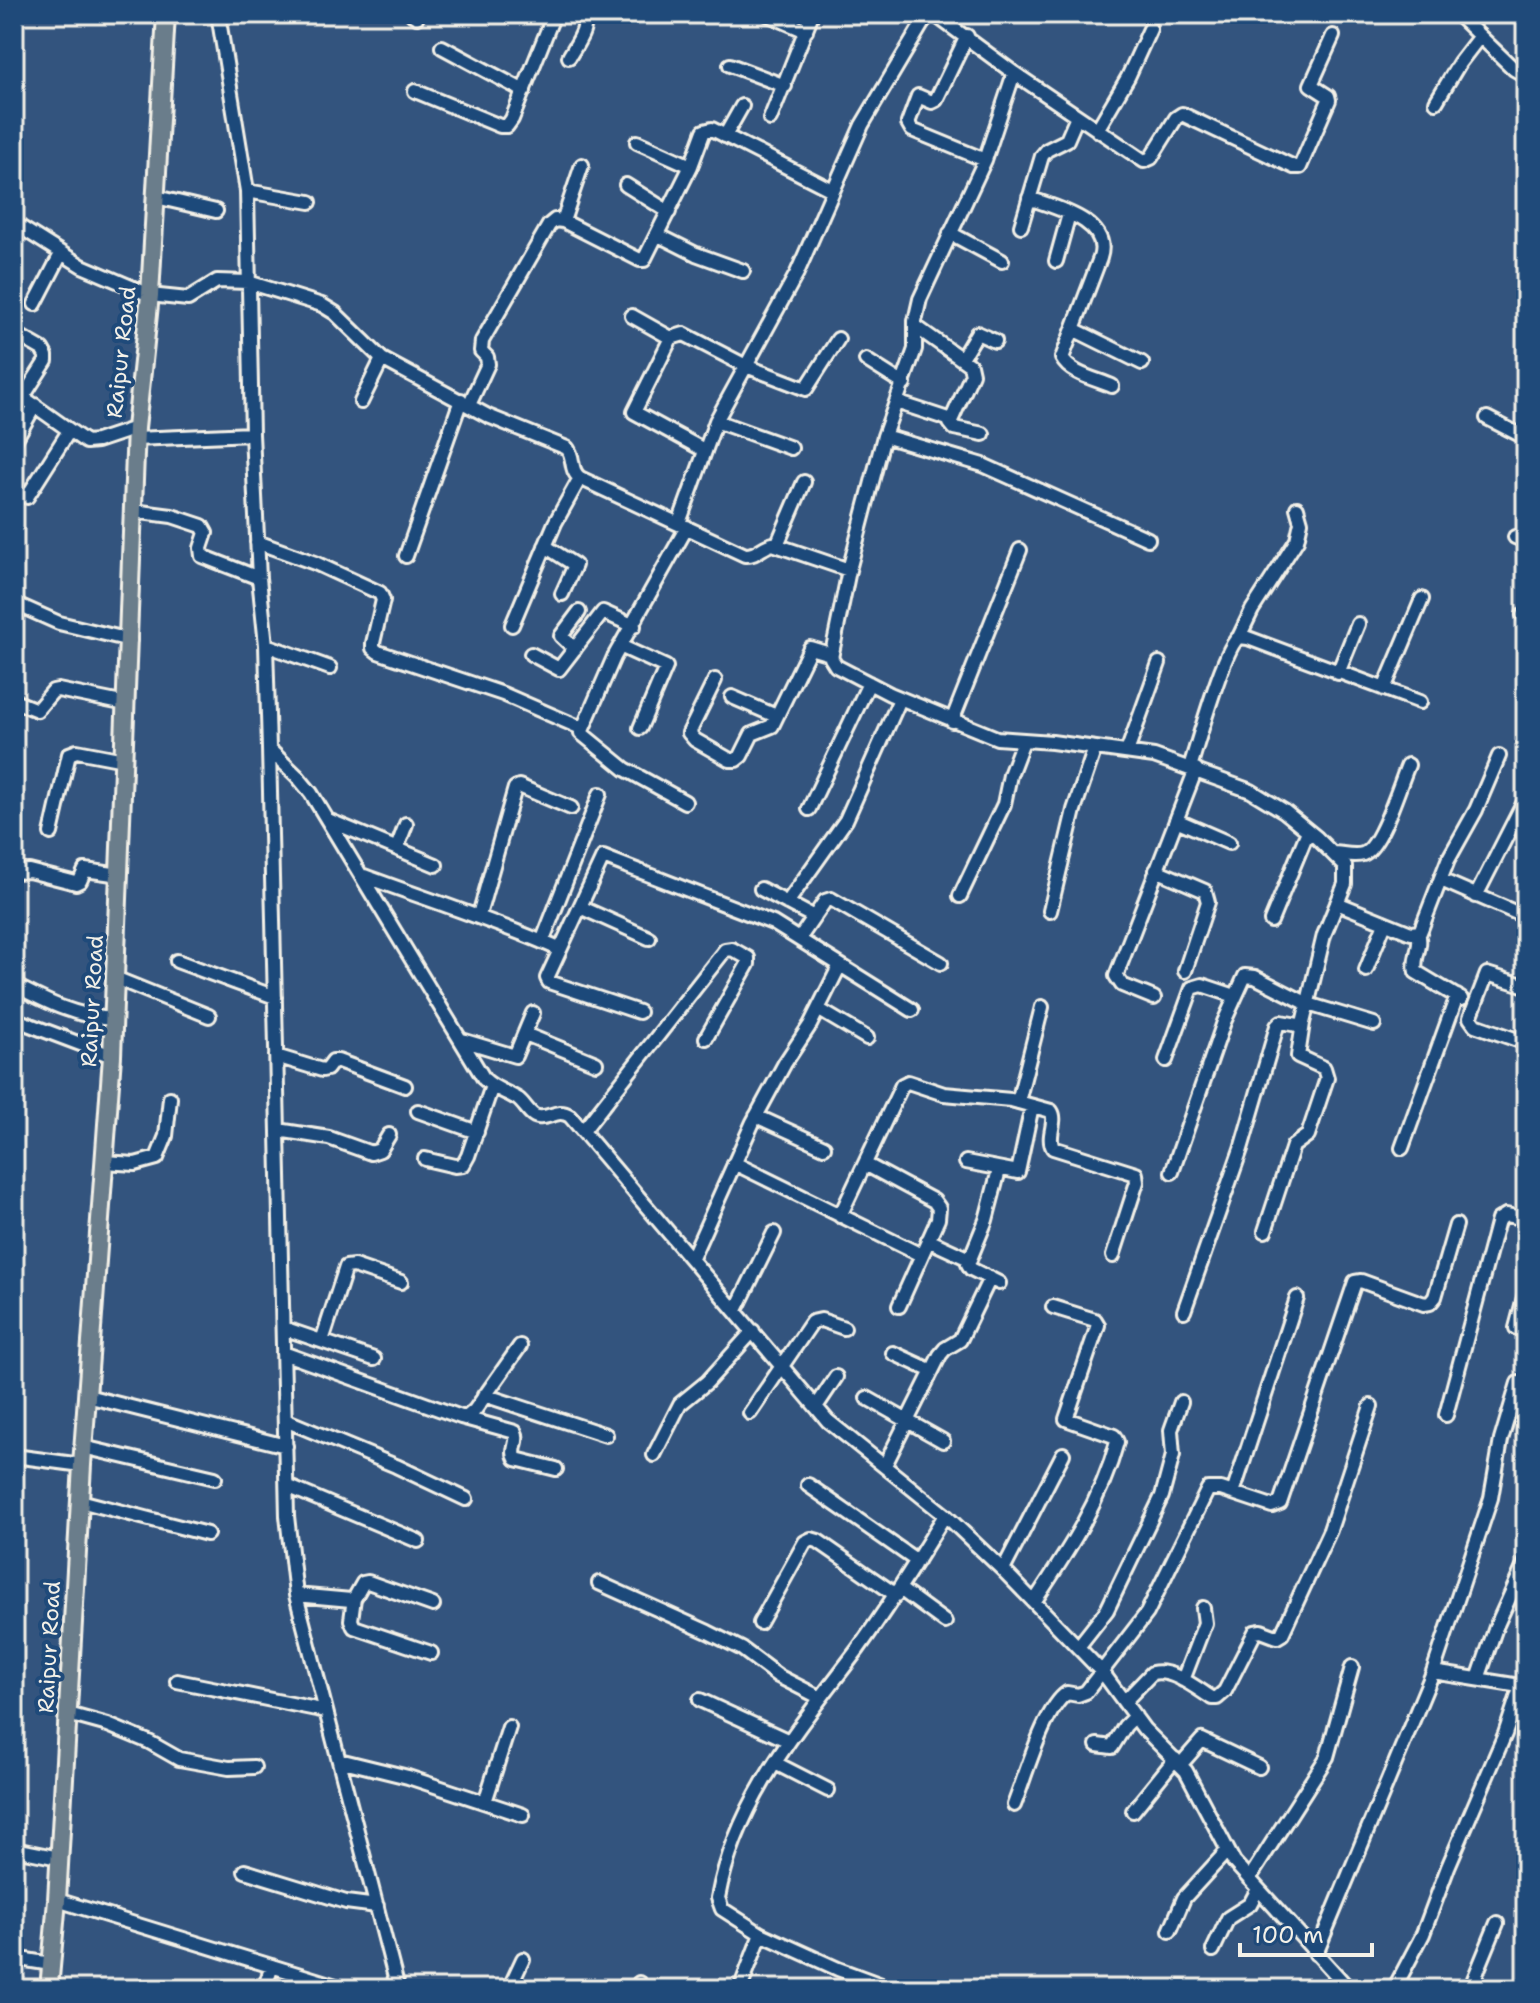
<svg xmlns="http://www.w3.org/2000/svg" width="1540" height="2003" font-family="'Shantell Sans',sans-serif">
<rect width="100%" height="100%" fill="#33547e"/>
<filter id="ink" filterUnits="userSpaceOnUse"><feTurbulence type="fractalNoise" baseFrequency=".0125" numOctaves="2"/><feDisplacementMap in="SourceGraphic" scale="16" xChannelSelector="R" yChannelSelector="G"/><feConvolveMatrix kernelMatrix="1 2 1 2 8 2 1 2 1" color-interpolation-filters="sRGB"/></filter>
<g filter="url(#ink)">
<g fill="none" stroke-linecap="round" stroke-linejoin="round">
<!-- minor casing -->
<g stroke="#f4f1e8" stroke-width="18">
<path id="minor" d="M218,14L247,191L252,434L259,578L266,645L269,749L287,1516L296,1595L398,1989
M412,14L417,17
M767,14L806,31
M934,14L1014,73L1144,161L1151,158L1176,118L1182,114L1294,167H1300L1329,100L1328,96L1311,85L1333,36
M1457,14L1514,69L1526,76
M967,36L936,100L932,102L918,96L908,123L912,130L985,160
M442,47L524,91
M569,57C576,44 591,27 581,14
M730,65L785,86
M1014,73L985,160L920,299L915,321V349L884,436L849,570L831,658L836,666L890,694L997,738L1052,742L1154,756L1251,791L1284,811L1317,838L1345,866V884L1324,935L1303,1023L1298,1025L1281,1022L1277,1026L1241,1149L1184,1311
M415,91L500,126H507L512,119L554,14
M1436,102L1460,62L1480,36
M770,119L812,14
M1097,130L1128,77L1150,29
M725,136L742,106
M637,142L691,166
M626,185L669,212
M247,191L310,202
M156,197L216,211
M1029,198C1056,208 1112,221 1100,258L1062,358C1070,374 1096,379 1112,386
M563,221L582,165
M14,223L82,266L150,295L188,299L217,281L248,282L322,305L335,313L382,359L488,416L567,448C575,457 569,470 580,478L745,555C757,556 762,546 773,544L849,570
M1021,226L1042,156L1047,150L1067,140L1077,117
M950,233L1002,261
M658,235L696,254L743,271
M1056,261L1069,214
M35,304L61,254
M632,316L671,338
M915,326L970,365L972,374L950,423L954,428L983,434
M1073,329L1142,363
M14,333L42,349L46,356V361L23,397
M962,358L977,333L995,341
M866,360L904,384
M14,391L86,442L97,441L136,428
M361,402L382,359
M896,402L951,420
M469,405L488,364L487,357L481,351L482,341L549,225L555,220L563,221L640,260H644L691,166L704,131L712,129L832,190
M1487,418L1526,438
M716,421L791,448
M884,436L983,465L1148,539
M135,439L252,434
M14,442L35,405
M704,450L634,412L671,338L684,334L746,366L806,389L838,339
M27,497L69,431
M133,511L172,516L202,526L206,533L201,548L202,556L259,578
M679,523L716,421L797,273L862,125L928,14
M1515,537L1526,541
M257,542L315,563L380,593L383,600L373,643V648L378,652L503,694L581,728
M777,545L804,482
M545,546L575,565L562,594
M406,556L461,400
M14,603L59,623L130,640
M1523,615L1526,616
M512,625L555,523L580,478
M1239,637L1252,610L1297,540L1301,522L1297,508
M266,645L330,668
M620,646L666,667L640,728
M575,649L561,636L579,612
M531,654L559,669L603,612L634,626
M1338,673L1358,624
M715,680L689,733L695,740L730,760H736L741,756L752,734L772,726L810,648L830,654
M1384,689L1422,599
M732,697L776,716
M14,701L37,710L53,691L58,690L126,704
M952,721L1020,550
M269,749L297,776L311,793L484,1079C494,1089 507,1092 518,1099C525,1104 530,1116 538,1117C551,1119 557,1108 570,1116L828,1421L945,1515L1003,1570L1103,1673L1144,1729L1186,1771L1234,1862L1349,1989
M1127,752L1159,663
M1190,767C1198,743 1224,647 1239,637L1248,638L1420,702
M685,802L625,769L581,733L614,657L687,527
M809,809L869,683
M328,820L436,865
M1176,820L1229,843
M51,833L69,754L77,751L124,760
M397,848L406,824
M1332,853C1341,853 1354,857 1363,854C1381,848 1400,783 1408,765
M1156,870L1205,891L1208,902L1185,971
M14,872L29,871L76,883L80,881L85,870L120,875
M364,876C429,900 495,921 559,949
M1441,880L1526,917
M761,889L814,917
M960,896L1004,804L1010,775L1023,741
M1476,896L1523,804
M787,903L846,820L900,699
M1337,903L1411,933L1420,932L1448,860L1476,810L1499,756
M580,907L649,938
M1050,911L1074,810L1095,748
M479,915L515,788L519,786L571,808
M1271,921L1308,831
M1418,933C1423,947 1412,958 1416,972L1461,999
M799,939L825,901L831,899L941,963
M542,942L600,794
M177,961L275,997
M1366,970L1385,923
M115,978L209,1016
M14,985C47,1002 76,1017 114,1019
M1526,986L1487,974L1470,1018L1475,1025L1526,1043
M1154,998L1122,985L1116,976L1196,769
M818,1009L867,1038
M639,1012L549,982L547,978L603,857L773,923L912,1010
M14,1019L112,1056
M525,1034L596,1063
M462,1040L515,1056L533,1013
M276,1056L322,1070L327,1069L333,1061H338L405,1086
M1166,1060L1192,988L1202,985L1235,996
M1018,1102L1042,1007
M418,1111L477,1132
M756,1116L824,1147
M278,1130L329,1138L371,1153L380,1150L389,1135
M583,1131L725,950L732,949L748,958V964L706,1038
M1402,1148L1457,996
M425,1159L455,1166L463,1165L468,1156L492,1086
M104,1162L135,1164L157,1158L166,1136L170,1098
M966,1162L1018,1172L1032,1106
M734,1163L921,1255
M865,1164L934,1201L939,1208L938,1219L899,1306
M999,1170L986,1220L968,1264L971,1269L999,1283
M1172,1172L1224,1022L1245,976L1255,977L1308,1004L1374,1024
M840,1216L902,1085L908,1082L944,1094L1011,1100L1051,1111C1058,1121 1046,1136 1053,1148L1136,1174L1137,1182L1113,1256
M1265,1231L1293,1146L1308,1135L1327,1078L1324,1068L1298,1056L1303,1023
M928,1240L969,1259
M692,1258L753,1122L785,1063L810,1025L840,965
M736,1310L774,1233
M283,1328L374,1359
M1516,1328L1526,1290
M322,1341L346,1267L354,1266L401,1282
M283,1353L461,1417H467L475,1410L520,1346
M893,1353L932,1371
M484,1395L606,1435
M87,1396L286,1446
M867,1398L943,1441
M816,1407L836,1377
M750,1413L812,1322L821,1320L844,1328
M1446,1415L1498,1220L1506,1215L1526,1219
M461,1417L515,1432C520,1441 510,1450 516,1459L556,1469
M285,1420L396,1466L466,1499
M83,1447L215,1478
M654,1455L680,1404L707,1382L753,1331
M14,1456L82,1465
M885,1465L940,1355L945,1349L960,1340L990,1278
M808,1485L917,1561
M287,1486L418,1541
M1233,1493L1297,1298
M80,1501L207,1534
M1003,1570L1063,1454
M599,1583L708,1632L742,1649L778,1676L819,1697
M900,1589L945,1622
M296,1595L351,1600L355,1597L363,1583L368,1582L433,1605
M354,1598L351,1620L354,1627L431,1653
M1034,1602C1068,1551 1101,1501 1117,1442L1114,1436L1066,1419L1098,1325L1095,1320L1053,1307
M760,1623L805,1542L811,1539L818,1541L896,1595
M1078,1647L1107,1610L1162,1496L1173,1455L1171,1430L1181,1402
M1433,1672L1526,1687
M1478,1679L1496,1627L1526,1561
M1183,1680L1205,1623L1203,1608
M177,1681L326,1711
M700,1700L789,1741
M1124,1702L1152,1673C1172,1668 1196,1688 1212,1698H1217L1225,1691L1255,1632L1261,1631L1277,1637L1282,1634L1330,1530L1371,1406
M68,1714L108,1725L149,1742L179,1759L229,1768L254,1767
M1097,1745L1112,1747L1125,1726L1135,1716
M339,1760L408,1777L523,1815
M775,1763L828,1790
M1181,1764L1202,1740L1259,1767
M485,1802L509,1727
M1014,1805C1025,1778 1044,1708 1067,1693L1078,1695L1086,1692L1147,1613L1208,1489H1221L1272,1506L1280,1503L1355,1282L1361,1281L1424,1304L1430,1303L1435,1297L1456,1225
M1133,1811L1175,1759
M14,1849L59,1858
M245,1871L346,1902L377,1906
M1249,1879L1327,1757L1352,1667
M57,1900L346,1989
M1170,1931L1184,1898L1227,1851
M1213,1950L1228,1918L1250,1904L1258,1889
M1316,1954L1433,1672L1491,1498L1501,1440L1518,1383
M14,1958L51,1964
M264,1989L272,1966
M509,1989L523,1959
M637,1989L639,1983
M740,1989L761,1934
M892,1989L838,1969L761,1934L722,1909L718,1898C736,1800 800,1726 858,1649C889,1606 917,1561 945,1515
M1394,1989L1423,1934L1448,1867L1505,1734L1521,1686
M1470,1989L1497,1923"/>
</g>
<!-- major casing -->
<g stroke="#f4f1e8" stroke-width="22">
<path id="major" d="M49,1989L57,1900L82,1465L112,1056L136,428L150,295L166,14"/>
</g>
<!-- minor -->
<use href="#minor" stroke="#1f4a7a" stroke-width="12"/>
<!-- major -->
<use href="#major" stroke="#6b7d8b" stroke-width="16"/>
</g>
</g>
<g text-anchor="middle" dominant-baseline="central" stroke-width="8" stroke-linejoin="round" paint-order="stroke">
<!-- street labels -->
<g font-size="22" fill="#f4f1e8" stroke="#1f4a7a">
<text transform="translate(121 352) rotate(-84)">Raipur Road</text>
<text transform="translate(92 1001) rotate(-87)">Raipur Road</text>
<text transform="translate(49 1647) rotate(-87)">Raipur Road</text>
</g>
</g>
<!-- margin -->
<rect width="1540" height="2003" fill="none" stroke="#1f4a7a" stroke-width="48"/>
<rect x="24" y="24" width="1492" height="1955" fill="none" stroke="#f4f1e8" stroke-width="3" filter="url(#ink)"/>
<!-- scale -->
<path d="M1240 1943v12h132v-12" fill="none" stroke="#f4f1e8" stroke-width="4"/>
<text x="1252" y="1943" font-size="24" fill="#f4f1e8" stroke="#1f4a7a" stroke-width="6" paint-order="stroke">100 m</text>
</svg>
